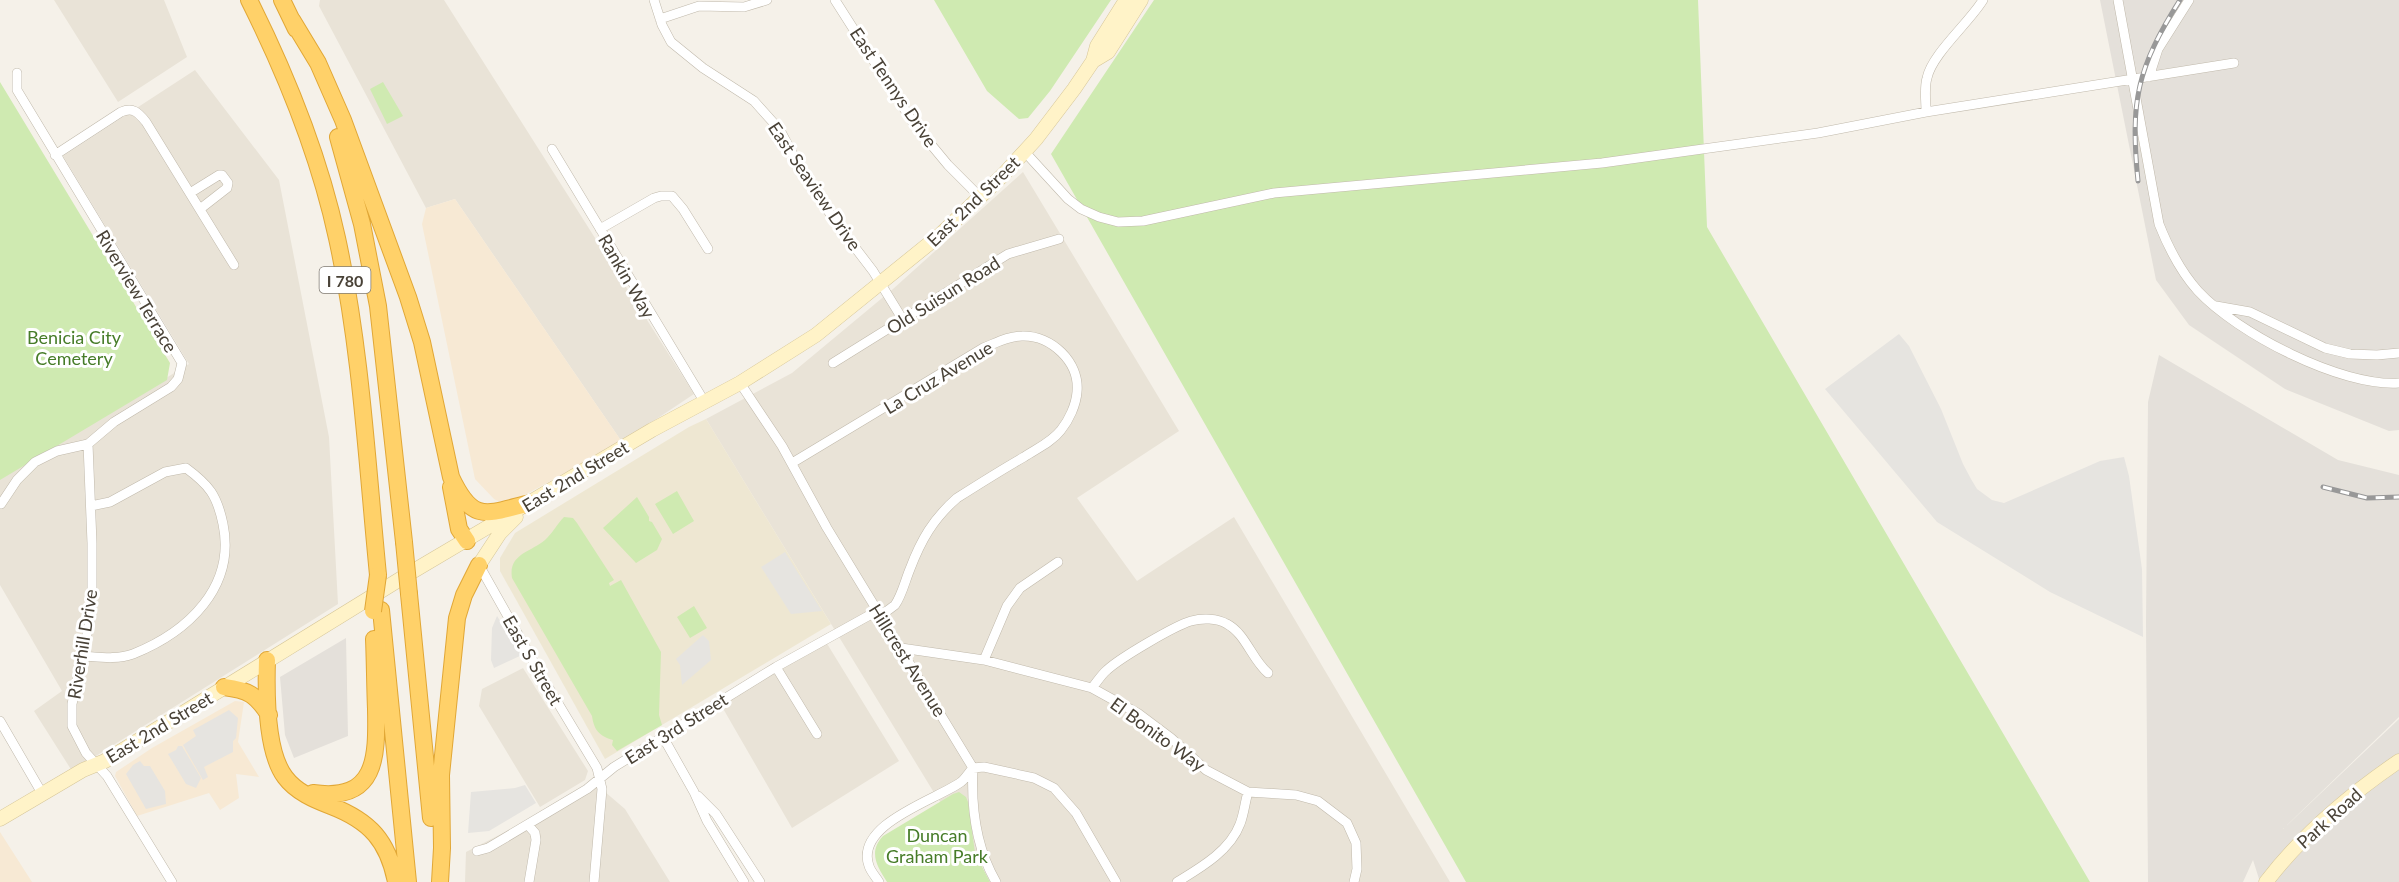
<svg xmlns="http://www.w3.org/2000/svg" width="2399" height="882" font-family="Lato,sans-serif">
<rect width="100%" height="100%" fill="#f5f1e9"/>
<!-- residential -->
<path fill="#e9e3d7" d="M54,0H164L187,57L118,102Z
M320,0H444L694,394L622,442L455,199L426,208L319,6Z
M195,70L279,180L329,437L338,604L72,771L34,711L62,691L0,585V479L189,364L63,156Z
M1023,172L1179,431L1077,498L1137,581L1234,517L1450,882H993L933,791L706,419L792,373L893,289Z
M826,642L899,761L792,828L721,705Z
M523,668L588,771L585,780L540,807L479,706L482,689Z
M597,785L625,809L670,882H465L466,852Z"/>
<!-- commercial -->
<path fill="#f7e9d4" d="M455,199L622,442L506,505L494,499L475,479L422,224L426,208Z
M235,701L244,702L238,742L259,777L236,774L239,798L220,810L209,793L137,816L115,776L116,772L152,748Z
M0,832L32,882H0Z"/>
<!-- industrial -->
<path fill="#e4e0da" d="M2100,0H2399V430L2389,431L2285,389L2189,325L2156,280Z
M2159,355L2338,460L2399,475V717L2283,829L2399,719V882H2260L2253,860L2243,882H2148L2146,623L2148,402Z
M346,638L348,736L294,758L285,735L280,677Z"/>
<!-- education -->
<path fill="#eee7d2" d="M706,419L831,624L605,759L500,571V558L515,533L689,427Z"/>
<!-- green -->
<path fill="#cfeab1" d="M934,0H1111L1050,91L1028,118L1019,119L987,91Z
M1154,0H1698L1707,227L2090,882H1466L1051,154Z
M0,82L170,363L167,380L0,480Z
M383,82L403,116L387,124L370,89Z
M677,491L694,521L673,534L655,504Z
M637,497L649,517V521L652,522L662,539L657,550L636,563L603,528Z
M564,517L573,518L577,523L614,580L609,583L610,586L621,580L661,652L659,715L662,725L617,751L612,745L613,740C599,736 594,730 592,716L512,578C508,554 531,552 545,540C552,534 557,524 564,517Z
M694,606L707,628L690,638L677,617Z
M959,792L966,797L968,802L975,853L990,882H887C877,866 868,852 883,836L953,794Z"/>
<!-- parking -->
<path fill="#e6e4e0" d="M1899,334L1909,346L1941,409L1963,464L1971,479L1977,489L1992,500L2004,503L2100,461L2124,457L2129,476L2142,569L2143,637L2050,592L1937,522L1825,389Z
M785,552L822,611L791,614L761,567Z
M497,616L522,655L494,668L491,660L492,628Z
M703,635L709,641L711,660L682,685L680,665L676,659Z
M229,710L238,718L236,738L233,741V752L204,767L208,777L203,780L183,745L196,736L193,730Z
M178,746H182L201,778L196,788L186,784L168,754L176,750Z
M140,761L144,766H150L165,791L166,804L146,809L126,774L133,765Z
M525,785L536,803L489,831L468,833L471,792L515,788Z"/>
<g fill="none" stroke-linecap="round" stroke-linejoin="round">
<!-- street casing -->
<g stroke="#c0b9ab" stroke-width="10">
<path id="street" d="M654,0L662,25L671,42L703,68L754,101L780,130L804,175L837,224L873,271L903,320
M835,0L914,124L948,165L981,198
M2118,0L2159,224C2169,249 2180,271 2198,291C2237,333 2341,387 2399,383
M660,19L699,6L744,7L767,0
M2149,77L2158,49L2189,0
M1926,112C1926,101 1924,88 1927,78C1932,54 1969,23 1983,0
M552,149L704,401
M1024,151L1068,199L1081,209L1099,217L1118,222L1143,221L1274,193L1602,163L1818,133L1926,112L2234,63
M55,155L121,112C133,107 138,112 146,122L234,265
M190,193L219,175H222L228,183L227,188L200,209
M600,229L654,198L661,196H672L683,209L708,249
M2216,306L2250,312L2325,348L2350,354L2377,355L2399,353
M833,363L1008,254L1059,239
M740,383L782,446L827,528L973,768L984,767L1034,778L1054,788L1076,813L1116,882
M88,444L92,543V595L89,625L72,704V726L86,753L107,776L172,882
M1,504L17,480L35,462L57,451L88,444L114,422L171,387L178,379L182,363L17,90V73
M479,565L541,675L597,768L602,789L594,882
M901,648L984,660L1092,688L1139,714L1171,738L1206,770L1248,792L1296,795L1318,801L1347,823L1356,843L1357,869L1354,882
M83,656C99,657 117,660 133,654C188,632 236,587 223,524C217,495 209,485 186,468L165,472L110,502L91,506
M984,660L1007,606L1020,588L1058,562
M776,667L817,734
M1092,688C1097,682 1101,675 1107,670C1120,658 1174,626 1191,621C1202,618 1217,618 1227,624C1246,634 1252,660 1268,673
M0,721L43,795
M663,737L694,792L707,821L744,882
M973,768C971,807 976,848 996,882
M698,796L716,814L760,882
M528,825L535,833L536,840L529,882
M477,851L488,848L587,789L614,767L776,667L868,616L887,611L895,605C902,595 905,581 910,569C921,540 933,519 957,498C979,484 1001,470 1024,457C1036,449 1052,442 1061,430C1069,420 1076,405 1077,392C1080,362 1051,335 1022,336C1008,336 996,343 983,348L792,463
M879,882C876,877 871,872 869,866C854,824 936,800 961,782C966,778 969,772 973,768
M1177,882C1200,868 1230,851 1240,824C1244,814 1245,802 1248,792"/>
</g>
<!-- secondary casing -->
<g stroke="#d6c698" stroke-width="15">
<path id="secondary" d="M1093,61L1108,52L1141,0
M479,565L500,533L516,517
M0,819L83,770L105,761L410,573L652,430L740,383L816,335L941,234L1003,175L1036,139L1074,89L1093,61L1097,46L1126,0
M2266,882C2303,834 2349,795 2399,761"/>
</g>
<!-- highway casing -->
<g stroke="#e1a736" stroke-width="18">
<path id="highway" d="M249,0C287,76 319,155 337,238C361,348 367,463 378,575
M282,0L296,29
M292,20L318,63L343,120L408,297L422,342L451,477C473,524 486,514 530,503
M338,137L362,224L378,306L404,542
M451,487L459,529L467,541
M409,594L431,818
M381,610L408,882
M267,660C266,692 266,752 285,777C296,792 315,800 331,806C370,821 388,841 396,882
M224,687C249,690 256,695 269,715
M313,793C377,802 377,757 376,709C375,685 375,662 374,639
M440,882L442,848L441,775L457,618L464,595L479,565"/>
</g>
<!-- street -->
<use href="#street" stroke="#fff" stroke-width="9"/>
<!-- secondary -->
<use href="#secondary" stroke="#fff3c8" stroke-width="14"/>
<!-- highway -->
<use href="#highway" stroke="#ffd169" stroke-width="16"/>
<!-- rail casing -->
<g stroke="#989898" stroke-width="5">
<path id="rail" d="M2138,181C2130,101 2137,68 2180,0
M2323,487L2367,498L2399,497"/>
</g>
<!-- rail -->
<use href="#rail" stroke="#fff" stroke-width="3" stroke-dasharray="9" stroke-linecap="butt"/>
<!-- highway-bridge casing -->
<g stroke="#e1a736" stroke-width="18" stroke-linecap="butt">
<path id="highway-bridge" d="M404,542L409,594
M373,611L378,575"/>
</g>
<!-- highway-bridge -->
<use href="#highway-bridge" stroke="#ffd169" stroke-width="16"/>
</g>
<g text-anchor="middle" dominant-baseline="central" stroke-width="6" stroke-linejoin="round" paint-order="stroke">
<!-- shield labels -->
<rect fill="#fff" stroke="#807b73" stroke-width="1.5" x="319.5" y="267" width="51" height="26" rx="4.5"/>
<g font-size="16" font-weight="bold" fill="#494237">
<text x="345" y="280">I 780</text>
</g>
<!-- street labels -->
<g font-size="18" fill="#494237" stroke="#fff">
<text transform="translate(894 87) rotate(56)">East Tennys Drive</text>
<text transform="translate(815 186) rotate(56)">East Seaview Drive</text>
<text transform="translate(973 201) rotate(-44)">East 2nd Street</text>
<text transform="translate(627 276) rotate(60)">Rankin Way</text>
<text transform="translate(137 291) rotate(59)">Riverview Terrace</text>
<text transform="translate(943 295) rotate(-32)">Old Suisun Road</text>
<text transform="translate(938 377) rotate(-31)">La Cruz Avenue</text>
<text transform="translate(575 476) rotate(-31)">East 2nd Street</text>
<text transform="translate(82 644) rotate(-81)">Riverhill Drive</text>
<text transform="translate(533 660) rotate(60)">East S Street</text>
<text transform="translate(908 660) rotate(58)">Hillcrest Avenue</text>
<text transform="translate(159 727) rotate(-31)">East 2nd Street</text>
<text transform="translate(676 728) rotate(-32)">East 3rd Street</text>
<text transform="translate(1158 734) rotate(36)">El Bonito Way</text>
<text transform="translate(2329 818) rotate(-42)">Park Road</text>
</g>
<!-- park labels -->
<g font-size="18" fill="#467c28" stroke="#fff">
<text x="74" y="337">Benicia City<tspan x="74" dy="21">Cemetery</tspan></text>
<text x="937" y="835">Duncan<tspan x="937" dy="21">Graham Park</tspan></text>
</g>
</g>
</svg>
